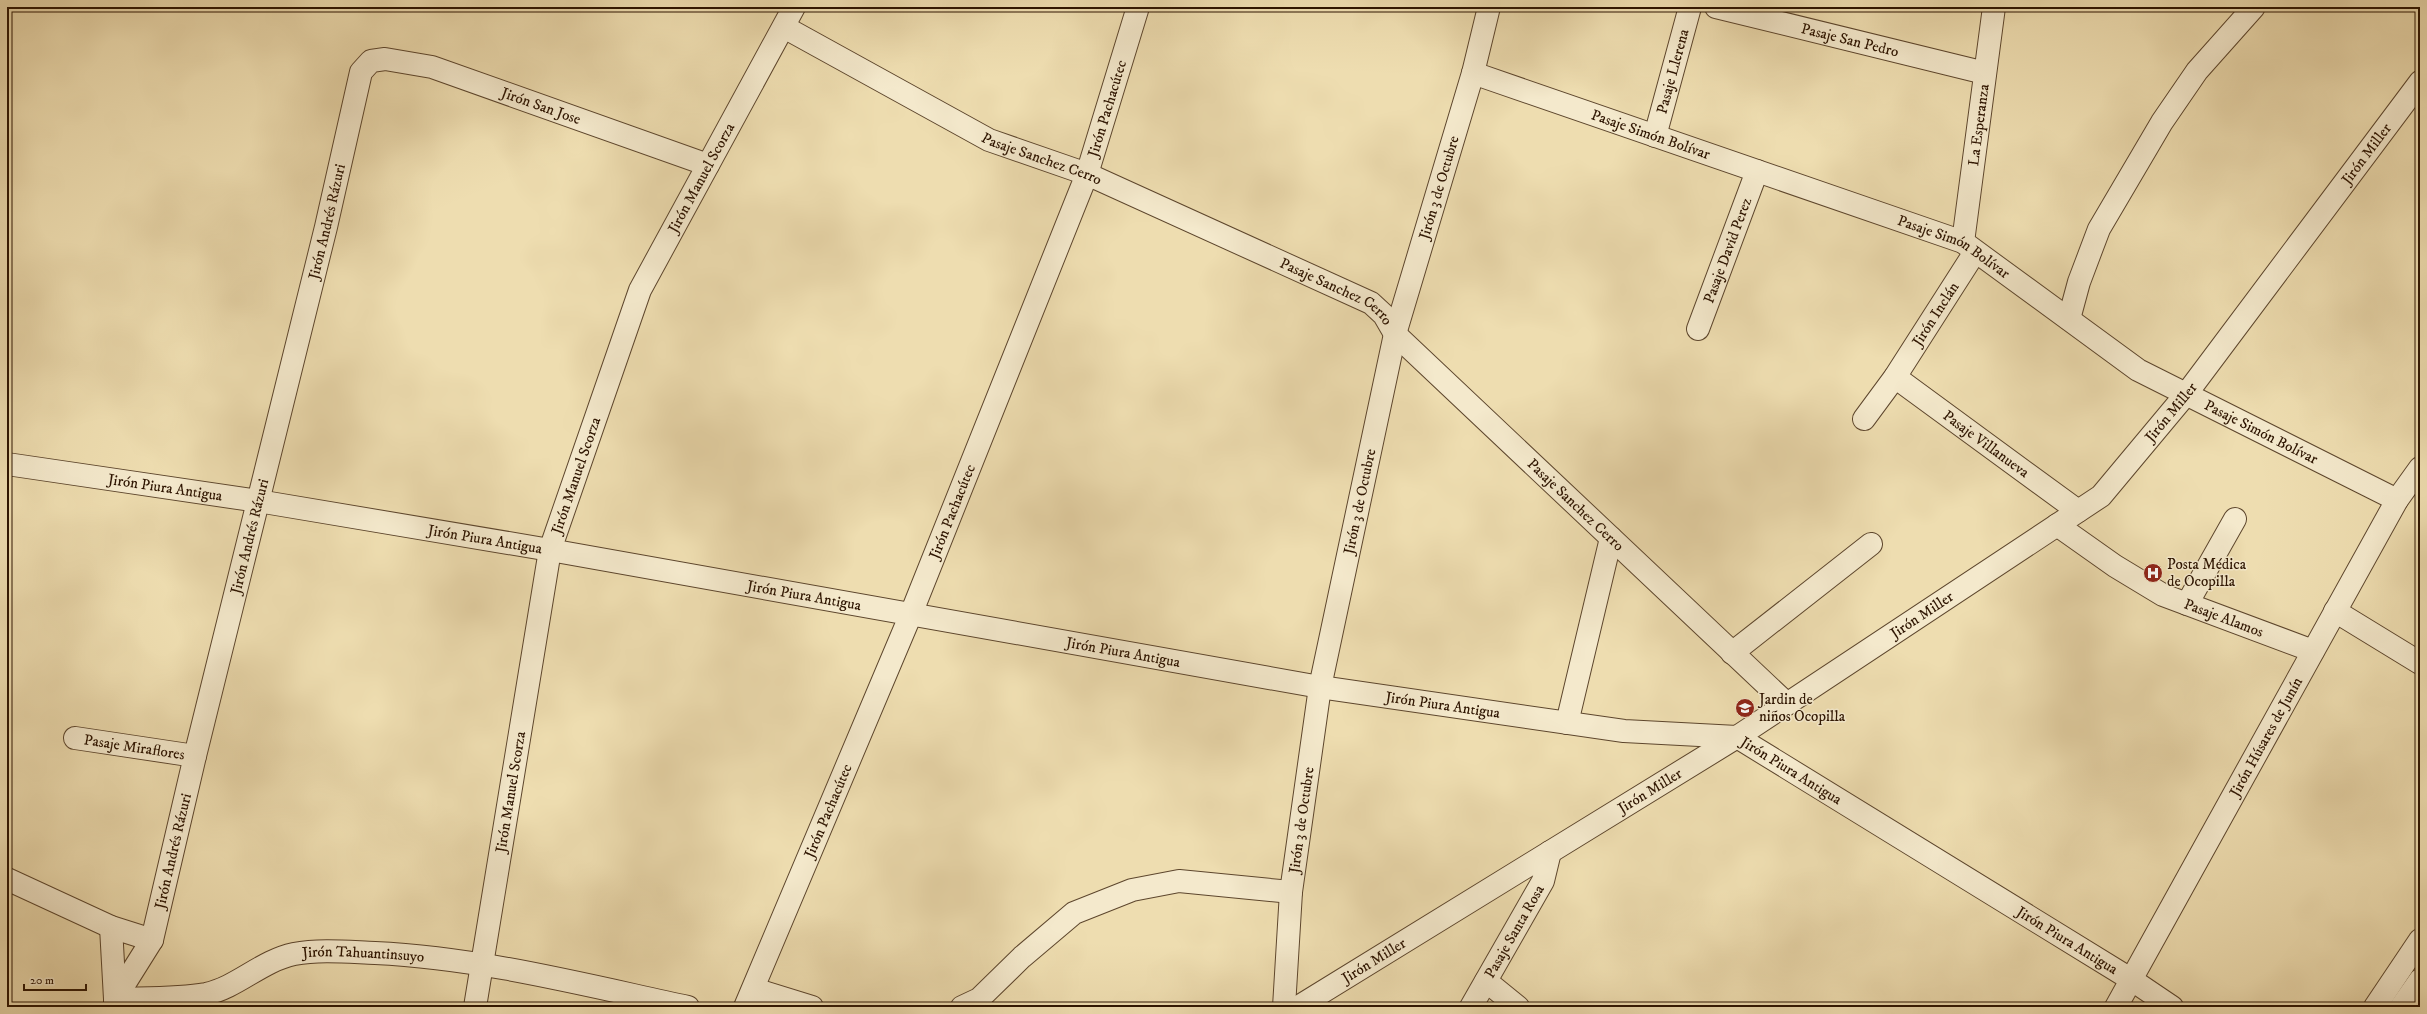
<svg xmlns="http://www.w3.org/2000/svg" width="2427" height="1014" font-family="'IM FELL DW Pica',serif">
<rect width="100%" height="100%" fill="#eeddb0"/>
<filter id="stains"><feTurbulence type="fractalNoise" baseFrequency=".005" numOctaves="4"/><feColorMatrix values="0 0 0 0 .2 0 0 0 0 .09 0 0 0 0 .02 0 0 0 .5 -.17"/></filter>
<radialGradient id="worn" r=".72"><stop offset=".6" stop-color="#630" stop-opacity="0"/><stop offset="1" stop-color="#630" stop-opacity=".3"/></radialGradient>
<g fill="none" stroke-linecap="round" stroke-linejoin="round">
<!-- minor casing -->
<g stroke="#5d462d" stroke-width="24">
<g id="minor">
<path id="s1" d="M1716,7L1985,73"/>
<path id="s2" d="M784,27L989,140L1087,174L1371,303L1384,315L1395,334L1787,704"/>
<path id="s3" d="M1473,73L1963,242L2138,370L2397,500"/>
<path id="s4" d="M1655,136L1690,7"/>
<path id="s5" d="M1963,242L1994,7"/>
<path d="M2069,319L2079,282L2099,229L2162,122L2197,71L2254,7"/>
<path id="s6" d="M1698,329L1757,171"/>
<path id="s7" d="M1895,377L2078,511"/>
<path id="s8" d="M1864,419L1895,377L1975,252"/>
<path id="s9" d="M7,464L258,501L550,550L1320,687L1624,731L1737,737L2132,980L2172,1007"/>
<path id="s10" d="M2057,525L2115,566L2163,595L2313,651"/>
<path d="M2187,604L2235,519"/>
<path d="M2335,611L2420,663"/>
<path d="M1732,653L1871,544"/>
<path d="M1567,723L1611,538"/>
<path id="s11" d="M75,738L195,756"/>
<path d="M7,879L111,927L152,940"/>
<path id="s12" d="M111,927L115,999C143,998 179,999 206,994C238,987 261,961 294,954C320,949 349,952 375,953C481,958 585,985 688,1007"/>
<path d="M1486,981L1518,1007"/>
<path d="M754,989L812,1007"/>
<path id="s13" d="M115,1007V999L152,940L195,756L326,227L361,72L371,61L385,59L432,67L708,165"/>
<path id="s14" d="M475,1007L550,550L640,290L794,7"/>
<path id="s15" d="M745,1007L911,614L1087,174L1138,7"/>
<path d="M962,1007L979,999L1022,957L1074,913L1132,890L1179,881L1291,892"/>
<path id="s16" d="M1284,1007L1291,892L1320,687L1395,334L1473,73L1489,7"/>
<path id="s17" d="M1298,1007L1737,737L2101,496L2187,393L2420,82"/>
<path id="s18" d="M1471,1007L1543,881L1550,852"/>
<path id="s19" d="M2116,1007L2397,500L2420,468"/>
<path d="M2375,1007L2420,940"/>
<path d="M2401,1007L2420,980"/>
</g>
</g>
<!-- minor -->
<use href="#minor" stroke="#f4e9cc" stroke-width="22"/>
</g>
<!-- icons -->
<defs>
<g id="hospital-disc" transform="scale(1)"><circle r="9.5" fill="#8f2418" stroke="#f4e9cc"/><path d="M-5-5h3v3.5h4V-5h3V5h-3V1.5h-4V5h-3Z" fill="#fff"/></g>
<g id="school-disc" transform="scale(1)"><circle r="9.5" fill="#8f2418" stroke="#f4e9cc"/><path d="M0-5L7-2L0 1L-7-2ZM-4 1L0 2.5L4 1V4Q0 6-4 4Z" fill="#fff"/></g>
</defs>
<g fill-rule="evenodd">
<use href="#hospital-disc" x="2153" y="573"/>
<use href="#school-disc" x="1745" y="708"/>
</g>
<g text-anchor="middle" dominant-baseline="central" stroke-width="3" stroke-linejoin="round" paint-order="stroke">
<!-- street labels -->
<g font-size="15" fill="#2d1401" stroke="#f4e9cc">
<text stroke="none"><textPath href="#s1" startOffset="138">Pasaje San Pedro</textPath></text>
<text stroke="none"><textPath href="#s4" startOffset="67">Pasaje Llerena</textPath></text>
<text stroke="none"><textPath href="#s13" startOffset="1163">Jirón San Jose</textPath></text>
<text stroke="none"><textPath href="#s15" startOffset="969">Jirón Pachacútec</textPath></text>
<text stroke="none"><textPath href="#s5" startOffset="118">La Esperanza</textPath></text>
<text stroke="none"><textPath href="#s3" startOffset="188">Pasaje Simón Bolívar</textPath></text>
<text stroke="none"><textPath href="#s17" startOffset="1385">Jirón Miller</textPath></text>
<text stroke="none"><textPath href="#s2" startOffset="290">Pasaje Sanchez Cerro</textPath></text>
<text stroke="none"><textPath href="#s14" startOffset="866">Jirón Manuel Scorza</textPath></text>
<text stroke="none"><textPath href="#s16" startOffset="836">Jirón 3 de Octubre</textPath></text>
<text stroke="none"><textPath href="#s13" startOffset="817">Jirón Andrés Rázuri</textPath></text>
<text stroke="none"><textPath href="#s3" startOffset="512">Pasaje Simón Bolívar</textPath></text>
<text stroke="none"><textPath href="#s6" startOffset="84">Pasaje David Perez</textPath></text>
<text stroke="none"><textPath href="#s2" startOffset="614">Pasaje Sanchez Cerro</textPath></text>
<text stroke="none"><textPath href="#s8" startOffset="127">Jirón Inclán</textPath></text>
<text stroke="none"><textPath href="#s17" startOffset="1061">Jirón Miller</textPath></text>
<text stroke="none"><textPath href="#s3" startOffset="873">Pasaje Simón Bolívar</textPath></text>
<text stroke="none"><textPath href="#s7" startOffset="113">Pasaje Villanueva</textPath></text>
<text stroke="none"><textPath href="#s14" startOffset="542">Jirón Manuel Scorza</textPath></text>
<text stroke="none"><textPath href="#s9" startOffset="160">Jirón Piura Antigua</textPath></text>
<text stroke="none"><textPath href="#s16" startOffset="512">Jirón 3 de Octubre</textPath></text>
<text stroke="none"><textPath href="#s2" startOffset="938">Pasaje Sanchez Cerro</textPath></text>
<text stroke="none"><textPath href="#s15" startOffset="537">Jirón Pachacútec</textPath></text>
<text stroke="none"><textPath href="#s13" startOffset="493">Jirón Andrés Rázuri</textPath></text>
<text stroke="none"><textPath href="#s9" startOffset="484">Jirón Piura Antigua</textPath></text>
<text stroke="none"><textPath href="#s9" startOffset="808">Jirón Piura Antigua</textPath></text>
<text stroke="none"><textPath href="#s17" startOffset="737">Jirón Miller</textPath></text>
<text stroke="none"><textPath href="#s10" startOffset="192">Pasaje Alamos</textPath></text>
<text stroke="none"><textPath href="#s9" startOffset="1132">Jirón Piura Antigua</textPath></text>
<text stroke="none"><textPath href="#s9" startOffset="1456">Jirón Piura Antigua</textPath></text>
<text stroke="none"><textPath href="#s19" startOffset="309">Jirón Húsares de Junín</textPath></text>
<text stroke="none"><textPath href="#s11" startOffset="60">Pasaje Miraflores</textPath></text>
<text stroke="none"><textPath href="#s9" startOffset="1816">Jirón Piura Antigua</textPath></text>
<text stroke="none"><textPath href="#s17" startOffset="413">Jirón Miller</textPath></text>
<text stroke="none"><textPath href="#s14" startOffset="218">Jirón Manuel Scorza</textPath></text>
<text stroke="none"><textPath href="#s15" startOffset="213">Jirón Pachacútec</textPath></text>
<text stroke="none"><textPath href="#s16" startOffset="188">Jirón 3 de Octubre</textPath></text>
<text stroke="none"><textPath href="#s13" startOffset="169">Jirón Andrés Rázuri</textPath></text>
<text stroke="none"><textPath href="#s18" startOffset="87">Pasaje Santa Rosa</textPath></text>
<text stroke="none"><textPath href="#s9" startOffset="2140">Jirón Piura Antigua</textPath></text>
<text stroke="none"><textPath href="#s12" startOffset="330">Jirón Tahuantinsuyo</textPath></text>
<text stroke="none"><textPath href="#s17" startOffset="89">Jirón Miller</textPath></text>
</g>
<!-- poi labels -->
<g font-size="15" fill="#2d1401" stroke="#f4e9cc" text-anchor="start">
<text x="2167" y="564">Posta Médica<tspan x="2167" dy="17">de Ocopilla</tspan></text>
<text x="1759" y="699">Jardin de<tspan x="1759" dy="17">niños Ocopilla</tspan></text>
</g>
</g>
<!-- margin -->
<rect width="2427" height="1014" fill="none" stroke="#eeddb0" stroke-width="24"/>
<rect x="8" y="8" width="2411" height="998" fill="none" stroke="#2d1401" stroke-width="2"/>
<rect x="12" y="12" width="2403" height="990" fill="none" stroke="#2d1401"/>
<!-- scale -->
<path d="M24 984v6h62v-6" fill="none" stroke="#2d1401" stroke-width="2"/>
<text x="30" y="984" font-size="12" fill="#2d1401" stroke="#f4e9cc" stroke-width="3" paint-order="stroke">20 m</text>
<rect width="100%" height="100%" filter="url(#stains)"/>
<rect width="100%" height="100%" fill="url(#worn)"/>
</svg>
